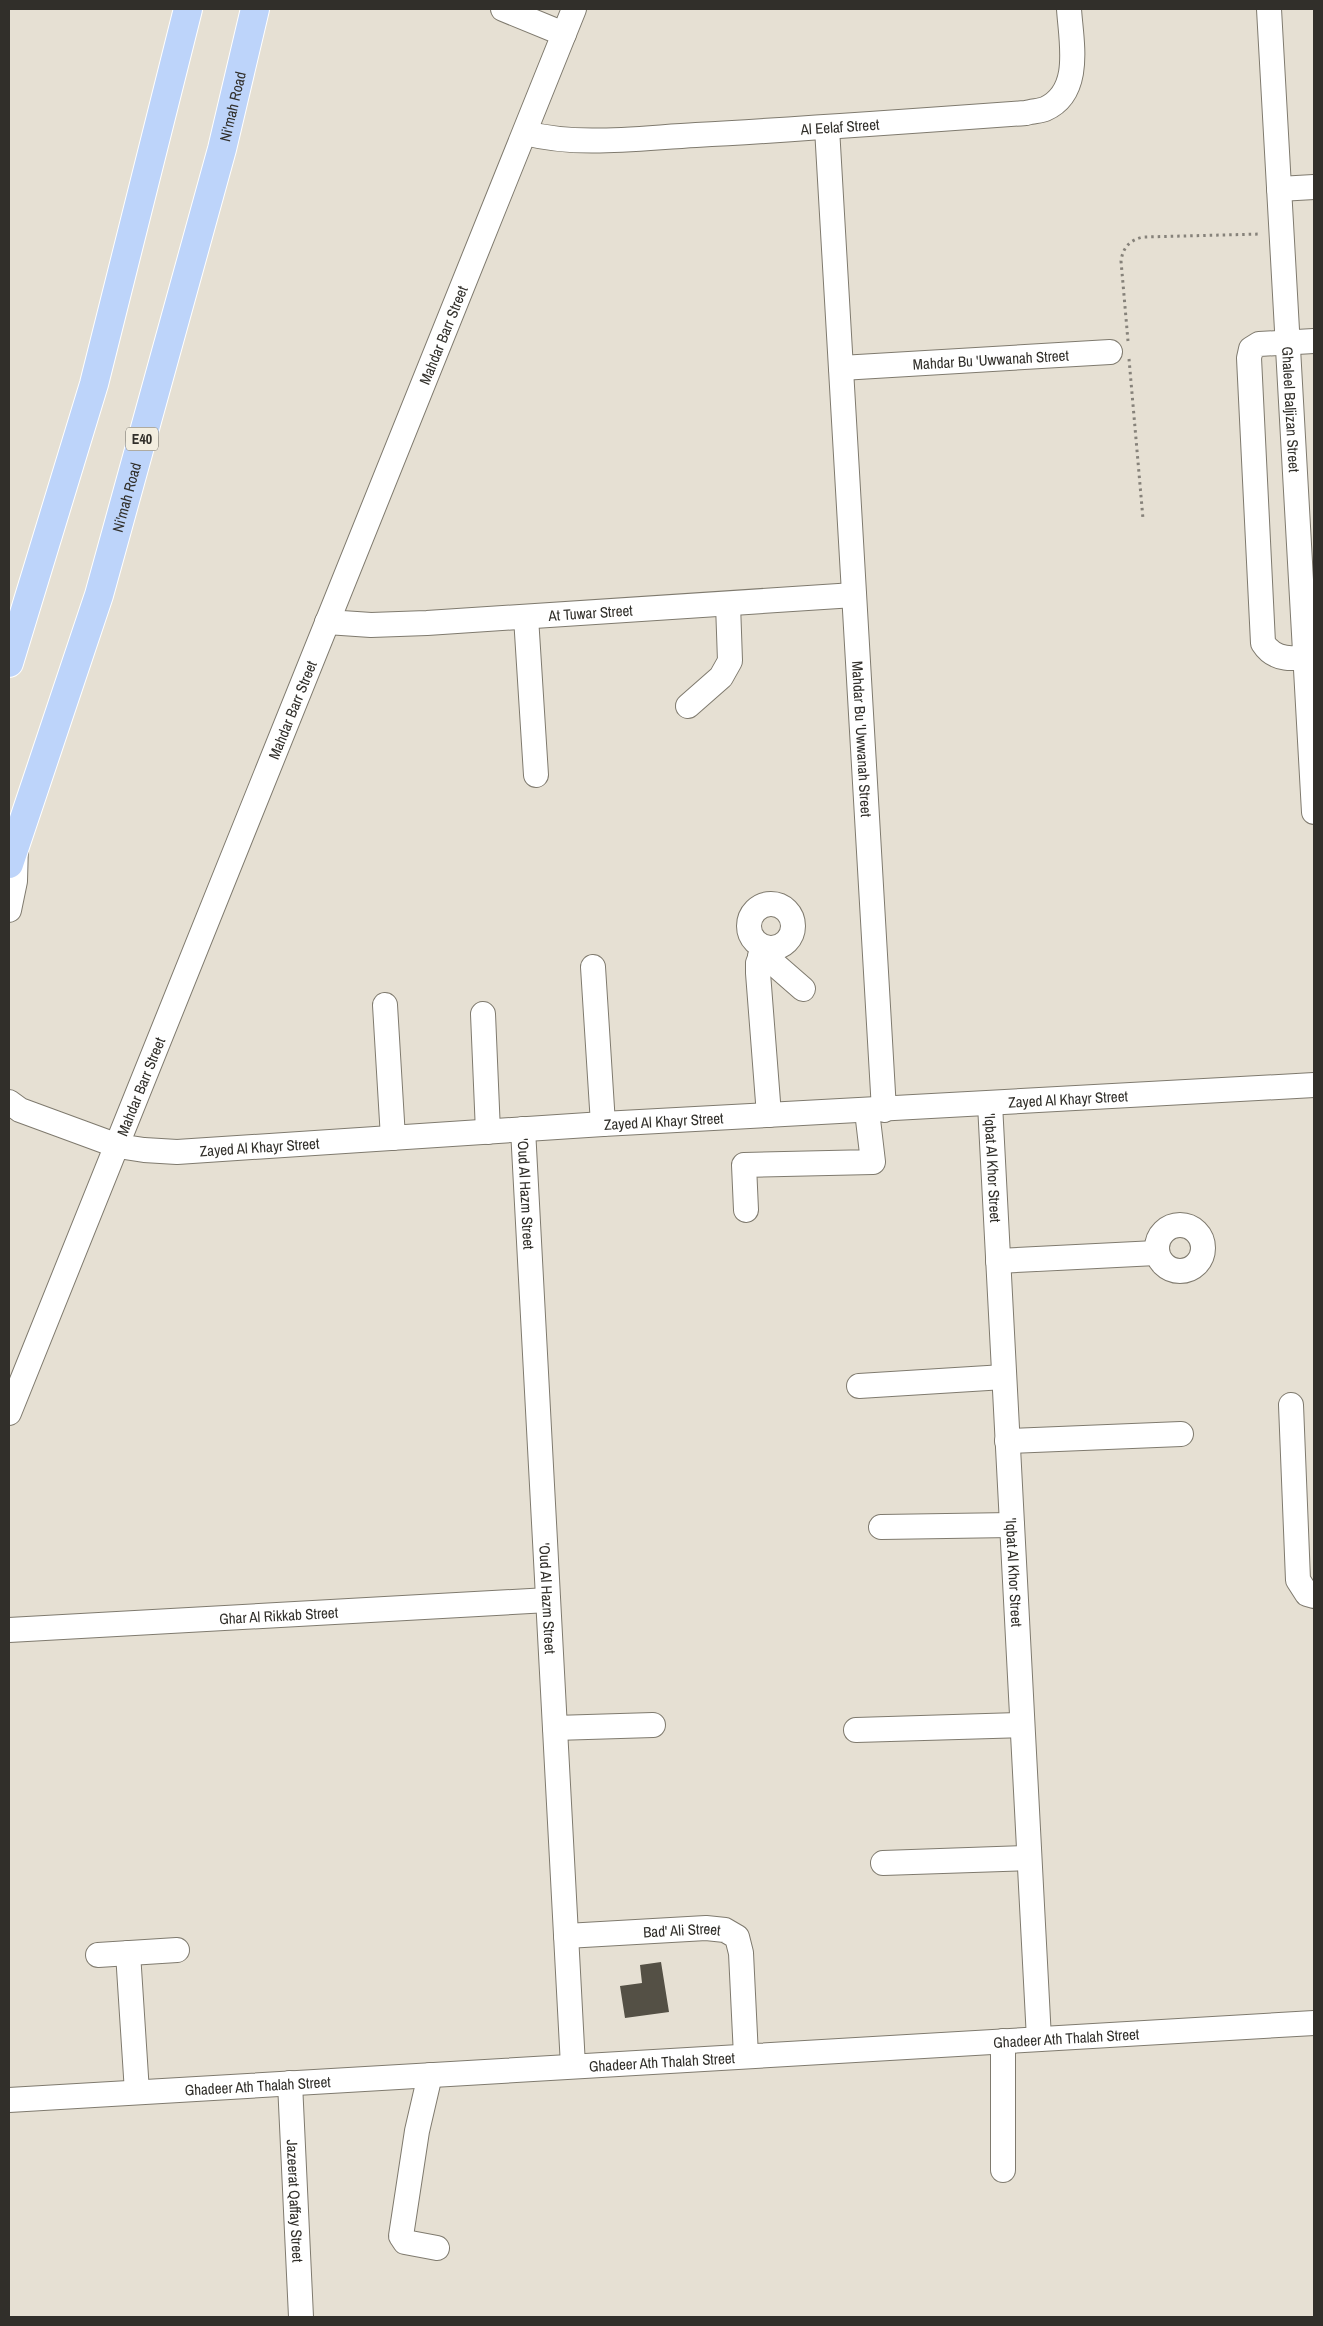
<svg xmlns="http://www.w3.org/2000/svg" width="1323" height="2326" font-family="'Archivo Narrow',sans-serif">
<rect width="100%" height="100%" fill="#e6e0d3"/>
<!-- building -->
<path fill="#545045" d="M661,1962L669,2012L625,2018L620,1986L642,1983L640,1965Z"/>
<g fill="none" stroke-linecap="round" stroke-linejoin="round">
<!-- minor casing -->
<g stroke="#7f7a6e" stroke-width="26">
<g id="minor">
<path d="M503,9L564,34"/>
<path id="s1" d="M1269,9L1314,812"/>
<path id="s2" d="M827,128L884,1110"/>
<path id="s3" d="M525,133C580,147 639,138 696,135C806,129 916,121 1026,113C1032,111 1040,111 1045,109C1083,92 1071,41 1069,9"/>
<path d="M1279,189L1314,187"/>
<path d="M1314,341L1259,344L1251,349L1249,358L1263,643C1275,662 1294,659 1314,656"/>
<path id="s4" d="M841,368L1110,352"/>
<path d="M526,617L536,775"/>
<path id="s5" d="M327,622L371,625L427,623L854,595"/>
<path d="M688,706L721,677L730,661L728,604"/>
<circle cx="771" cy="926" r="22"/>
<path d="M9,910L15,881L16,845"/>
<path d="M764,948L758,963V973L769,1115"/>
<path d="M760,956L772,962L803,989"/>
<path d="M593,967L603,1124"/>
<path d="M385,1005L393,1138"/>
<path d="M483,1014L488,1132"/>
<path id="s6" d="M9,1102L20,1110L118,1146L144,1150L177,1152L603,1124L1314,1085"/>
<path id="s7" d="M990,1104L1039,2039"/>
<path id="s8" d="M523,1129L573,2066"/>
<path d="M746,1210L744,1165L873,1162L867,1111"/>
<circle cx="1180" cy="1248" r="23"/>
<path d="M998,1261L1156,1253"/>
<path d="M859,1386L1004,1377"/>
<path d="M1291,1405L1298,1580L1307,1594L1314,1596"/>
<path id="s9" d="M9,1413L574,9"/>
<path d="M1007,1441L1181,1434"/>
<path d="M881,1527L1012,1525"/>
<path id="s10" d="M9,1630L548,1600"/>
<path d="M555,1728L653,1725"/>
<path d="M856,1730L1022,1725"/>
<path d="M883,1863L1029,1858"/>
<path id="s11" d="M566,1936L706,1928L725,1930L737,1937L741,1953L746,2056"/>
<path d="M128,1953L137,2092"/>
<path d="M98,1955L177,1950"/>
<path d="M1003,2041V2170"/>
<path d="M430,2075L417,2131L401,2236L405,2242L437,2248"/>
<path id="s12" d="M290,2083L301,2317"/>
<path id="s13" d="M9,2100L1314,2023"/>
</g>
</g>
<!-- major casing -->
<g stroke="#fff" stroke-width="30">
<g id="major">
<path d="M9,663L94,384L188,9"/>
<path id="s14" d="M9,864L99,595L222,149L255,9"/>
</g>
</g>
<!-- path -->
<path stroke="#86827a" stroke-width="3" stroke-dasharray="2.5 4" stroke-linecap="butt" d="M1128,341L1121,261C1123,247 1130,240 1143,237L1261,234
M1129,359L1143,519"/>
<!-- minor -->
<use href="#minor" stroke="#fff" stroke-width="24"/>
<!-- major -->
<use href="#major" stroke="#bdd4fa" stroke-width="28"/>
</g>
<g text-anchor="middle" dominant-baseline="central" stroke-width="5" stroke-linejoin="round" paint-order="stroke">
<!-- shield labels -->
<rect fill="#f3eee0" stroke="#6b6861" stroke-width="1" x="126" y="427.5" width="32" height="23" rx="4"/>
<g font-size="14" font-weight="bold" fill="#312f2a">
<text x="142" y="439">E40</text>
</g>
<!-- street labels -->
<g font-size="15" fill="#312f2a" stroke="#f3eee0">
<text stroke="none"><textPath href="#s14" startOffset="790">Ni'mah Road</textPath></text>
<text stroke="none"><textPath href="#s3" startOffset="316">Al Eelaf Street</textPath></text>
<text stroke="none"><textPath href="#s9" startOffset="1162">Mahdar Barr Street</textPath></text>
<text stroke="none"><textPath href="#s4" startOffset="150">Mahdar Bu 'Uwwanah Street</textPath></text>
<text stroke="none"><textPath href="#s1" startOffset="401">Ghaleel Baljizan Street</textPath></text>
<text stroke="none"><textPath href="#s14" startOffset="385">Ni'mah Road</textPath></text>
<text stroke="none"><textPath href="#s5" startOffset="264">At Tuwar Street</textPath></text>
<text stroke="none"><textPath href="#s9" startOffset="758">Mahdar Barr Street</textPath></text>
<text stroke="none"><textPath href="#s2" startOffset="612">Mahdar Bu 'Uwwanah Street</textPath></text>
<text stroke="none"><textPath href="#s9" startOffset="352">Mahdar Barr Street</textPath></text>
<text stroke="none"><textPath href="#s6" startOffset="1070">Zayed Al Khayr Street</textPath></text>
<text stroke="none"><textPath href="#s6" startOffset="665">Zayed Al Khayr Street</textPath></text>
<text stroke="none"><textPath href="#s6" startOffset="260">Zayed Al Khayr Street</textPath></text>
<text stroke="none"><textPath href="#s7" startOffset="64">'Iqbat Al Khor Street</textPath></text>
<text stroke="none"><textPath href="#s8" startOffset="65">'Oud Al Hazm Street</textPath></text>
<text stroke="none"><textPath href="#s7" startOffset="469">'Iqbat Al Khor Street</textPath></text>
<text stroke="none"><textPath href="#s8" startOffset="470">'Oud Al Hazm Street</textPath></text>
<text stroke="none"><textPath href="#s10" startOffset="270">Ghar Al Rikkab Street</textPath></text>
<text stroke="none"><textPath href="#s11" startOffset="116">Bad' Ali Street</textPath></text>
<text stroke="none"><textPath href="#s13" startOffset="1059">Ghadeer Ath Thalah Street</textPath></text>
<text stroke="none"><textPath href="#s13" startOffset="654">Ghadeer Ath Thalah Street</textPath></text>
<text stroke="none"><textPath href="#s13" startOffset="249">Ghadeer Ath Thalah Street</textPath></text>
<text stroke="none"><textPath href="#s12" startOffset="118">Jazeerat Qaffay Street</textPath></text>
</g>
</g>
<!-- border -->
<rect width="1323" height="2326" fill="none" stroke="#312f2a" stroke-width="20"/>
</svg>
